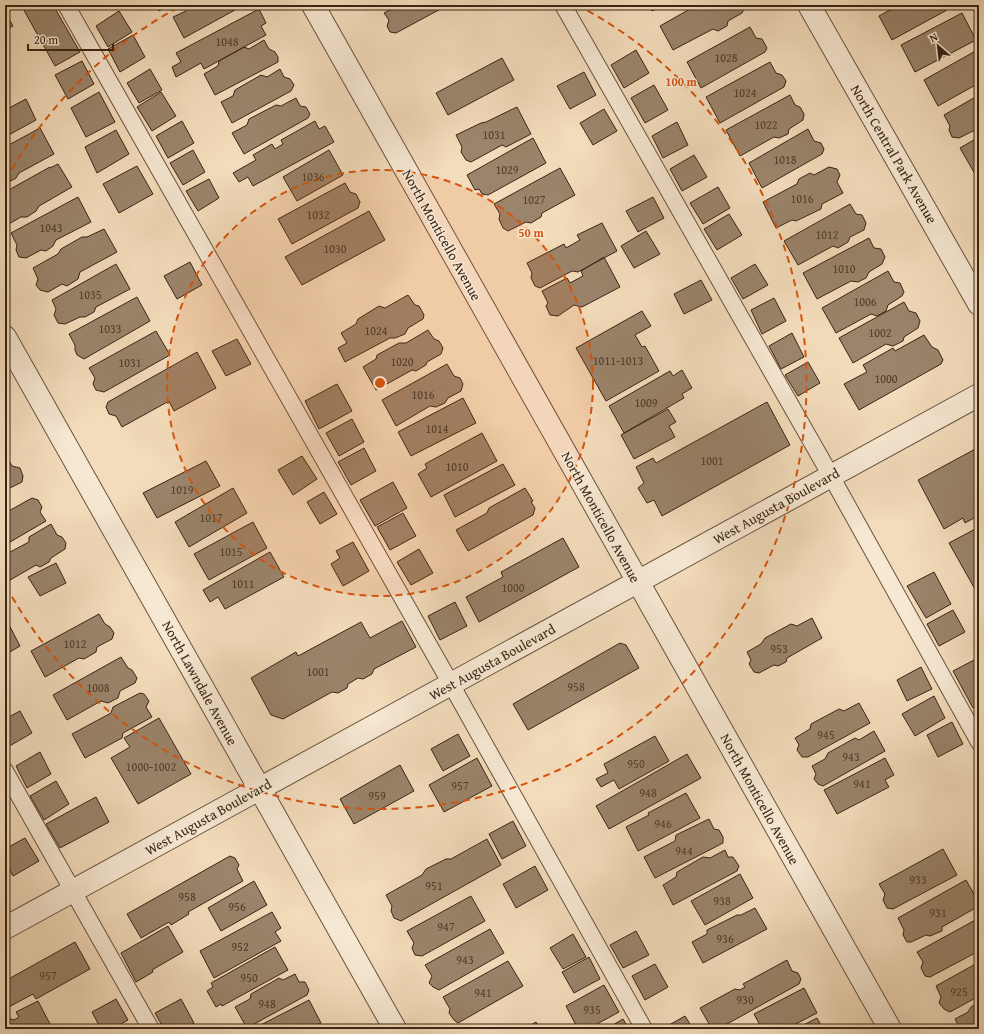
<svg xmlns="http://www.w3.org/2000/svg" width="984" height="1034" font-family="'Gentium Book Plus',serif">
<rect width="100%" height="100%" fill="#f3dcbb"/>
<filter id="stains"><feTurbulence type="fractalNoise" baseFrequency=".005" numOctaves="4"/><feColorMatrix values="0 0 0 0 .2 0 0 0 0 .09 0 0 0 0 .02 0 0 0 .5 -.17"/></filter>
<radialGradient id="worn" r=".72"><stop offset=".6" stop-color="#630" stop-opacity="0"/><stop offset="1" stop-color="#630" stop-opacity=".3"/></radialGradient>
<!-- building -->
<path fill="#9a846b" stroke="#392414" d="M21,5H53L80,52L55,66Z
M156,5H170L159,11Z
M188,5H244L184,38L173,17L186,11Z
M376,5H385L379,9Z
M399,5H448L396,33L390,32L387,26L389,20L384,13Z
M649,5H663L652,11Z
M697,5H744L745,7L742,13L728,21L727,26L718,31L713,29L673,50L660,26Z
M899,5H945L947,10L892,40L879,16Z
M259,9L266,23L261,26L266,35L204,69L201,63L176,77L172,67L181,62L176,53Z
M119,11L132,32L108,47L96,26Z
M5,12L13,26L5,30Z
M962,13L976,40L915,72L901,45Z
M750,27L756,38L762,39L767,48L765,52L701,88L687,62Z
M133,35L145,57L120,72L108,49Z
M264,40L269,49L275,52L278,57V62L215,95L204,74L218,66L219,61L244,47L249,49Z
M979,49V83L938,106L924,80Z
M636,50L649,73L624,88L611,65Z
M502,58L514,80L448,115L436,93Z
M82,61L94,84L68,99L55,75Z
M770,62L776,73L782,75L786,81L784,87L720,123L706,97Z
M150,69L162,90L139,103L127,83Z
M280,69L284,77L290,79L294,85L291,91L232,123L221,102L233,96L235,90L261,75L267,77Z
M584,72L596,95L570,109L557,86Z
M654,85L668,110L645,123L631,98Z
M99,92L115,122L86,137L71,108Z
M161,92L176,116L152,131L137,107Z
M790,95L795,105L800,107L804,114L803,120L789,129L788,134L779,138L774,137L740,156L726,130Z
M979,95V132L977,133L973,131L959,138L952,137L949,130L950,126L944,115Z
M296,98L300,106L306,107L310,114L308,118L244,154L232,133L247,125L249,119L276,105L281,106Z
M26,99L36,120L5,137V107L9,108Z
M517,107L531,134L506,147L502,145L471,162L466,160L461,152L462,147L456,135L481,123L486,122Z
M604,109L617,131L593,145L580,123Z
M182,121L194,143L168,158L156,136Z
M315,121L319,129L325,126L334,142L253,186L248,177L239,182L233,173L256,160L253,155L272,144L275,149L283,144L281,140Z
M677,122L688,145L663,158L652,136Z
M40,128L54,154L19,173L16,178L9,182H5V147Z
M808,129L814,141L821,143L824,149L822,154L762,188L749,163Z
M116,130L129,154L97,173L85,147Z
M979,137V171L975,174L960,148Z
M533,138L546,163L488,195L482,194L479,189L475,190L467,175Z
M193,150L205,172L183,185L170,163Z
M329,150L343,175L297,201L283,177Z
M694,155L707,177L682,191L670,169Z
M58,164L72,187L39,206L36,211L27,217H21L7,225L5,224V192L50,167V168Z
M137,166L153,194L119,213L103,184Z
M829,167L837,169L840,175L837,182L843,193L822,204L821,209L796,221L792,220L776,228L763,202L797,184L799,179L810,173L814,175Z
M560,168L575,195L542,213L541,217L531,223L526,222L508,231L503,228L499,219L500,214L494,204Z
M209,179L219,198L198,211L186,191Z
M345,183L350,192L356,194L360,202L358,208L292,244L278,219Z
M718,187L730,208L703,224L690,203Z
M78,197L91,222L56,240L53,246L46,251L41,250L26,258L19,257L16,250L17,245L11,233Z
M653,197L664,218L638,232L626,211Z
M850,204L856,214L862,215L866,223L864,230L850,237L848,242L838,248L833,246L798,265L784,241Z
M369,211L385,240L302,285L285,257Z
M729,214L742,235L717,250L704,229Z
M602,223L617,251L578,272L572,271L540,288L535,286L531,278L532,273L527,263L564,244L566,248L580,240L577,235Z
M104,229L117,252L80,272L78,279L67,286L62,284L48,292L40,290L36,285L38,279L33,268L58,254L61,249L82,237H87Z
M646,231L660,254L634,268L621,246Z
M869,238L874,248L881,249L885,257L882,264L869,272L866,278L858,282L851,281L817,299L803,273Z
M604,257L620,287L582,307L574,305L558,316L550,315L546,306L548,303L542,291L567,278L570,283L583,276L581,271Z
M190,262L202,285L177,299L164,276Z
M116,264L130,289L96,307L94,312L85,317H80L65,324L58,323L54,315L56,309L52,300Z
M755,264L768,285L743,299L731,278Z
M888,271L894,282L900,283L904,292L902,296L888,305L886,311L877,316L871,314L836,333L822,308Z
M701,280L712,300L684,314L674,294Z
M408,295L415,305L419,306L424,315L423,319L408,328L405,334L395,338H390L345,362L338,348L347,343L341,333L356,324L358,319L379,306L385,308Z
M137,297L150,321L84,359L77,355L75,350V345L69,334Z
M774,298L786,321L762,334L751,310Z
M904,302L909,311L916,313L920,321L918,328L904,337L903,341L893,346L886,344L853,363L839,338Z
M642,311L651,326L635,335L642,347L645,346L659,371L606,401L576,348Z
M428,330L434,339L439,341L443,348L441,354L427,362L426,365L416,371L412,370L376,390L363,367L376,359L377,355L399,343H406Z
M156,331L170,355L104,392L96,390L93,384L95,378L89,368Z
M792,333L804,357L781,369L769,346Z
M924,335L932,347L938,350L943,360L941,364L859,410L844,384L867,372L863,365L893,348L895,351Z
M237,339L251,364L226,376L212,351Z
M197,352L216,388L174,411L169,401L122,427L116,416L109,414L106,407L108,402Z
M808,362L820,383L798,396L785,375Z
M447,364L454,376L460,378L463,384L461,391L448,398L445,403L436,407L430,406L396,426L382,400Z
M682,370L692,388L682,394L684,398L624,433L609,406L670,371L673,376Z
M337,384L352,411L319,429L305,401Z
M463,398L476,423L411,456L398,432Z
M767,402L790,445L662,516L654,500L647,503L638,488L644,483L636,467L653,458L656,463Z
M668,409L676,422L669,426L675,437L634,459L621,435Z
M352,419L364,442L339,456L326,433Z
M482,433L497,461L431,497L418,474L427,468L425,464Z
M979,447V515L965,523L963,518L944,529L918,480Z
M364,448L376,471L351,485L338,462Z
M302,456L317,479L293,495L278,470Z
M7,457L12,466L20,468L23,476L22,482L6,490L5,495V458Z
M206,461L220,486L157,518L143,493Z
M503,464L515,485L455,517L444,495Z
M393,482L407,508L375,526L360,500Z
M233,488L247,513L189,547L175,522Z
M525,488L533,501L531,502L535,508L533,515L468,551L456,530L487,513L489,508Z
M324,492L337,514L320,524L307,502Z
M32,498L38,500L42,507L40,512L46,521L5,545V513Z
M403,513L416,536L390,550L377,527Z
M253,522L267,548L209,580L194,554Z
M51,524L57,535L62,537L66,543L65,549L51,558L49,562L40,567L36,565L5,583V550L10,552L29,542V537Z
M979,527V590L976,591L949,543Z
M563,538L579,567L479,622L466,597L503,577L501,572Z
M353,542L369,571L343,586L331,564L340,558L336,551Z
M419,549L433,573L411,585L397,562Z
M270,552L284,577L225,609L218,597L210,602L203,590Z
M56,563L66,583L40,596L28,577Z
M934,572L951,604L926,618L907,586Z
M455,602L467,626L440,640L428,616Z
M953,610L965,632L939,646L927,624Z
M99,614L105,624L110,627L114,633L112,639L97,647L96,652L84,659L79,658L45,677L31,651Z
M812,618L822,638L787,658L786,662L778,666L774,665L759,673L754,672L749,664L751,660L747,652L761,644L765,638L791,624L797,626Z
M402,621L416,647L374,669L372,674L363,679L358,678L348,684L347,688L338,693L332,692L283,719L271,715L251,678L296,652L298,656L361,622L370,638Z
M8,623L20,646L5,655V624Z
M620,643L626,645L639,668L528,730L513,704Z
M121,657L128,668L132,670L137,678L135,683L120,691L118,698L108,703L101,701L67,720L53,695Z
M976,659L979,664V704L973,708L953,671Z
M921,667L932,689L907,701L897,680Z
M140,693L144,694L149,701L146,707L152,717L123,733L122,738L85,758L72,734L111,713L113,707Z
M934,696L945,718L915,736L902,714Z
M859,703L870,723L808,757H802L797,750L799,745L795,738L810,729L811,724L839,709L844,711Z
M20,711L32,733L6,748L5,719Z
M159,718L191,774L138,804L111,758L130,747L124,738Z
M952,722L963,744L938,757L927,735Z
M874,731L885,751L823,786L818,784L814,779L816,774L812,766L825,759L828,753L855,738L859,740Z
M458,734L470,756L443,771L431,749Z
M655,736L669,761L619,789L614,780L601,787L596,779L608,773L604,764Z
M40,752L51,774L27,788L16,766Z
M687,754L701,778L609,829L596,806Z
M477,758L492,786L444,812L429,785Z
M885,758L894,775L885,780L889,787L837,814L824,790Z
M400,765L414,791L354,824L340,799Z
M56,781L69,804L44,820L30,796Z
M686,793L700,818L638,851L626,827L649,815L648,813Z
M96,797L109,822L60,848L46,824Z
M5,801L9,808L5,810Z
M709,819L714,829L719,830L723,837V843L655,878L644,857L675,841L676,835Z
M513,821L526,846L502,859L489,834Z
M25,838L39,861L13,876L5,861V849Z
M487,839L501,865L401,921L394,918L391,911L392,906L386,895L422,875L426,869L446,859H451Z
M943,849L957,875L893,909L887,908L883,900L885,894L879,884Z
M725,850L728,857H733L739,866L737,871L673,905L663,885L676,877L677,872L703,857L710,858Z
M230,856L235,858L239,865L237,869L243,881L188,912L189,914L171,925L169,922L141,938L127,914Z
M535,866L548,890L516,908L503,884Z
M740,874L753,898L705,925L691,901Z
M966,880L979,903V906L942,927V931L930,936L926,935L911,942H907L903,935L904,930L898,918Z
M254,881L267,905L221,931L208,908Z
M471,896L485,921L422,956L415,955L412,948L414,943L407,931Z
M755,908L767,929L703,963L692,942L707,934V930L737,915H741Z
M272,912L281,928L275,932L281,941L214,978L200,951Z
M979,918V951L930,977L925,976L921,968L923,962L917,952Z
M168,926L183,952L152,970L153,972L136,982L121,953Z
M490,929L504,953L439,990L433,987L429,983L432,976L425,965Z
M636,931L649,955L623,968L610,945Z
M573,934L586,957L563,969L550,948Z
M75,942L90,969L36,999L33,994L5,1009V981Z
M275,947L288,970L222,1006L221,1004L216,1007L207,991L213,987L211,983Z
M589,957L600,979L574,993L562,972Z
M787,960L792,971L798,973L801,979L799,984L718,1029H712L700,1008L735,989L740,990L745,987L743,984Z
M508,961L523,986L458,1023L454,1020L449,1013L450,1009L443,997Z
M979,962V996L950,1012L944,1009L939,1003L941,997L936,986Z
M655,964L668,987L645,1000L632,976Z
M295,974L299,982H305L309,990L307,995L247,1028L235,1007L250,999L251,994L279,978L283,980Z
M604,985L619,1012L588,1029H578L566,1006Z
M804,988L817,1013L786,1029H762L754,1014Z
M116,999L128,1020L112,1029H101L92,1012Z
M181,999L194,1023L184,1029H164L155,1013Z
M309,1000L321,1023L309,1029H253Z
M38,1001L51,1026L45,1029H5V1019L8,1018L14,1020L19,1017L16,1012Z
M979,1002V1029H960L955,1019L968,1012L971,1007Z
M685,1016L693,1029H662Z
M817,1018L823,1029H796Z
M623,1019L629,1029H606Z
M536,1022L540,1029H524Z"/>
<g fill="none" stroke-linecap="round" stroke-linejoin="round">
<!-- service casing -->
<g stroke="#68523e" stroke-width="18">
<path id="service" d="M66,5L451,684L644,1029
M563,5L831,476L979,742
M5,771L151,1029"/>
</g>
<!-- minor casing -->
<g stroke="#68523e" stroke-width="24">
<path id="minor" d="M313,5L890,1029
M5,337L395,1029"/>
</g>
<!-- tertiary casing -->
<g stroke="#68523e" stroke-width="24">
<path id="tertiary" d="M809,5L979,304
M5,928L979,395"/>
</g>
<!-- service -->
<use href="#service" stroke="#f7e8d3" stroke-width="16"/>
<!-- minor -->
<use href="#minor" stroke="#f7e8d3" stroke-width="22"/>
<!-- tertiary -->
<use href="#tertiary" stroke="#f7e8d3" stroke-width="22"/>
</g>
<!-- distance rings -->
<circle cx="380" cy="383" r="213" fill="#d6540d" fill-opacity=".12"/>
<g fill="none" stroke="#d6540d" stroke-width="2" stroke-dasharray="7 5">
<circle cx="380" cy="383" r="213"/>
<path d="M6 180A426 426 0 0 1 183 5M577 5A426 426 0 1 1 6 586"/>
</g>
<g text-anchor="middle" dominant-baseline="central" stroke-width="3" stroke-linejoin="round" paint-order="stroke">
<!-- number labels -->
<g font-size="12" fill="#513c2a">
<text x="227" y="41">1048</text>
<text x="726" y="57">1028</text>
<text x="745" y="92">1024</text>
<text x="766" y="124">1022</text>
<text x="494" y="134">1031</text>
<text x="785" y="159">1018</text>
<text x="507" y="169">1029</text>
<text x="313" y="176">1036</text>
<text x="802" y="198">1016</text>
<text x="534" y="199">1027</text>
<text x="318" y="214">1032</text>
<text x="51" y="227">1043</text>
<text x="827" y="234">1012</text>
<text x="335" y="248">1030</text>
<text x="844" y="268">1010</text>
<text x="90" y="294">1035</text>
<text x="865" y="301">1006</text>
<text x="110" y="328">1033</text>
<text x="376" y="330">1024</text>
<text x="880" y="332">1002</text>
<text x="618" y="360">1011-1013</text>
<text x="402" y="361">1020</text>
<text x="130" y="362">1031</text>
<text x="886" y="378">1000</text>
<text x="423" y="394">1016</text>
<text x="646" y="402">1009</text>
<text x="437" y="428">1014</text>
<text x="712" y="460">1001</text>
<text x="457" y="466">1010</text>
<text x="182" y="489">1019</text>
<text x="211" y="517">1017</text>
<text x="231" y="551">1015</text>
<text x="243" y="583">1011</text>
<text x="513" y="587">1000</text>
<text x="75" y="643">1012</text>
<text x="779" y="648">953</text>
<text x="318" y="671">1001</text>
<text x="576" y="686">958</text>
<text x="98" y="687">1008</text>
<text x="826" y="734">945</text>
<text x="851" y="756">943</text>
<text x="636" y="763">950</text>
<text x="151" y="766">1000-1002</text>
<text x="862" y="783">941</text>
<text x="460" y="785">957</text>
<text x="648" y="792">948</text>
<text x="377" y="795">959</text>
<text x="663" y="823">946</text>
<text x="684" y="850">944</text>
<text x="918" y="879">933</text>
<text x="434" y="885">951</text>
<text x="187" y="896">958</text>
<text x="722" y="900">938</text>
<text x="237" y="906">956</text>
<text x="938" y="912">931</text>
<text x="446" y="926">947</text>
<text x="725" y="938">936</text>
<text x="240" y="946">952</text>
<text x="465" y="959">943</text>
<text x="48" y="975">957</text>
<text x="249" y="977">950</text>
<text x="959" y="991">925</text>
<text x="483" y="992">941</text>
<text x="745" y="999">930</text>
<text x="267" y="1003">948</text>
<text x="592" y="1009">935</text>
</g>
<!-- street labels -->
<g font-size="14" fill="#392414" stroke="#f7e8d3">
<text transform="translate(894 154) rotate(60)">North Central Park Avenue</text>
<text transform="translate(442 235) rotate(61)">North Monticello Avenue</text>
<text transform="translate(776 506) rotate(-29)">West Augusta Boulevard</text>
<text transform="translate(601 517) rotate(61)">North Monticello Avenue</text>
<text transform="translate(492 662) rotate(-29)">West Augusta Boulevard</text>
<text transform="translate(200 683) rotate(61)">North Lawndale Avenue</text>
<text transform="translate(760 799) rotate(61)">North Monticello Avenue</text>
<text transform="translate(208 817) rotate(-29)">West Augusta Boulevard</text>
</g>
</g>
<circle cx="380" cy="383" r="6" fill="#d6540d" stroke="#f7e8d3" stroke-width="2"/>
<g font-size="12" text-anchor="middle" font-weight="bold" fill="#d6540d" stroke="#f7e8d3" stroke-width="3" stroke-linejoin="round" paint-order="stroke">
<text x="681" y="86">100 m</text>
<text x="531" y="237">50 m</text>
</g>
<!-- margin -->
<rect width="984" height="1034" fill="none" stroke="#f3dcbb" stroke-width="20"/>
<rect x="6" y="6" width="972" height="1022" fill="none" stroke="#392414" stroke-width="2"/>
<rect x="10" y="10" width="964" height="1014" fill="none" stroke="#392414"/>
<!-- north arrow -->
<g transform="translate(938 46) rotate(332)" stroke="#f7e8d3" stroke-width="3" paint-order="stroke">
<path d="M0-3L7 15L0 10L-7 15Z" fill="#392414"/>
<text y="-6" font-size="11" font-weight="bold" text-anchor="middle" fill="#392414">N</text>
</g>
<!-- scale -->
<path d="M28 44v6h85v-6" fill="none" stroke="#392414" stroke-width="2"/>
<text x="34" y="44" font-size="12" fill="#392414" stroke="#f7e8d3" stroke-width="3" paint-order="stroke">20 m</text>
<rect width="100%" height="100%" filter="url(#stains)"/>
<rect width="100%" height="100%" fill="url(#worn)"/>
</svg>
